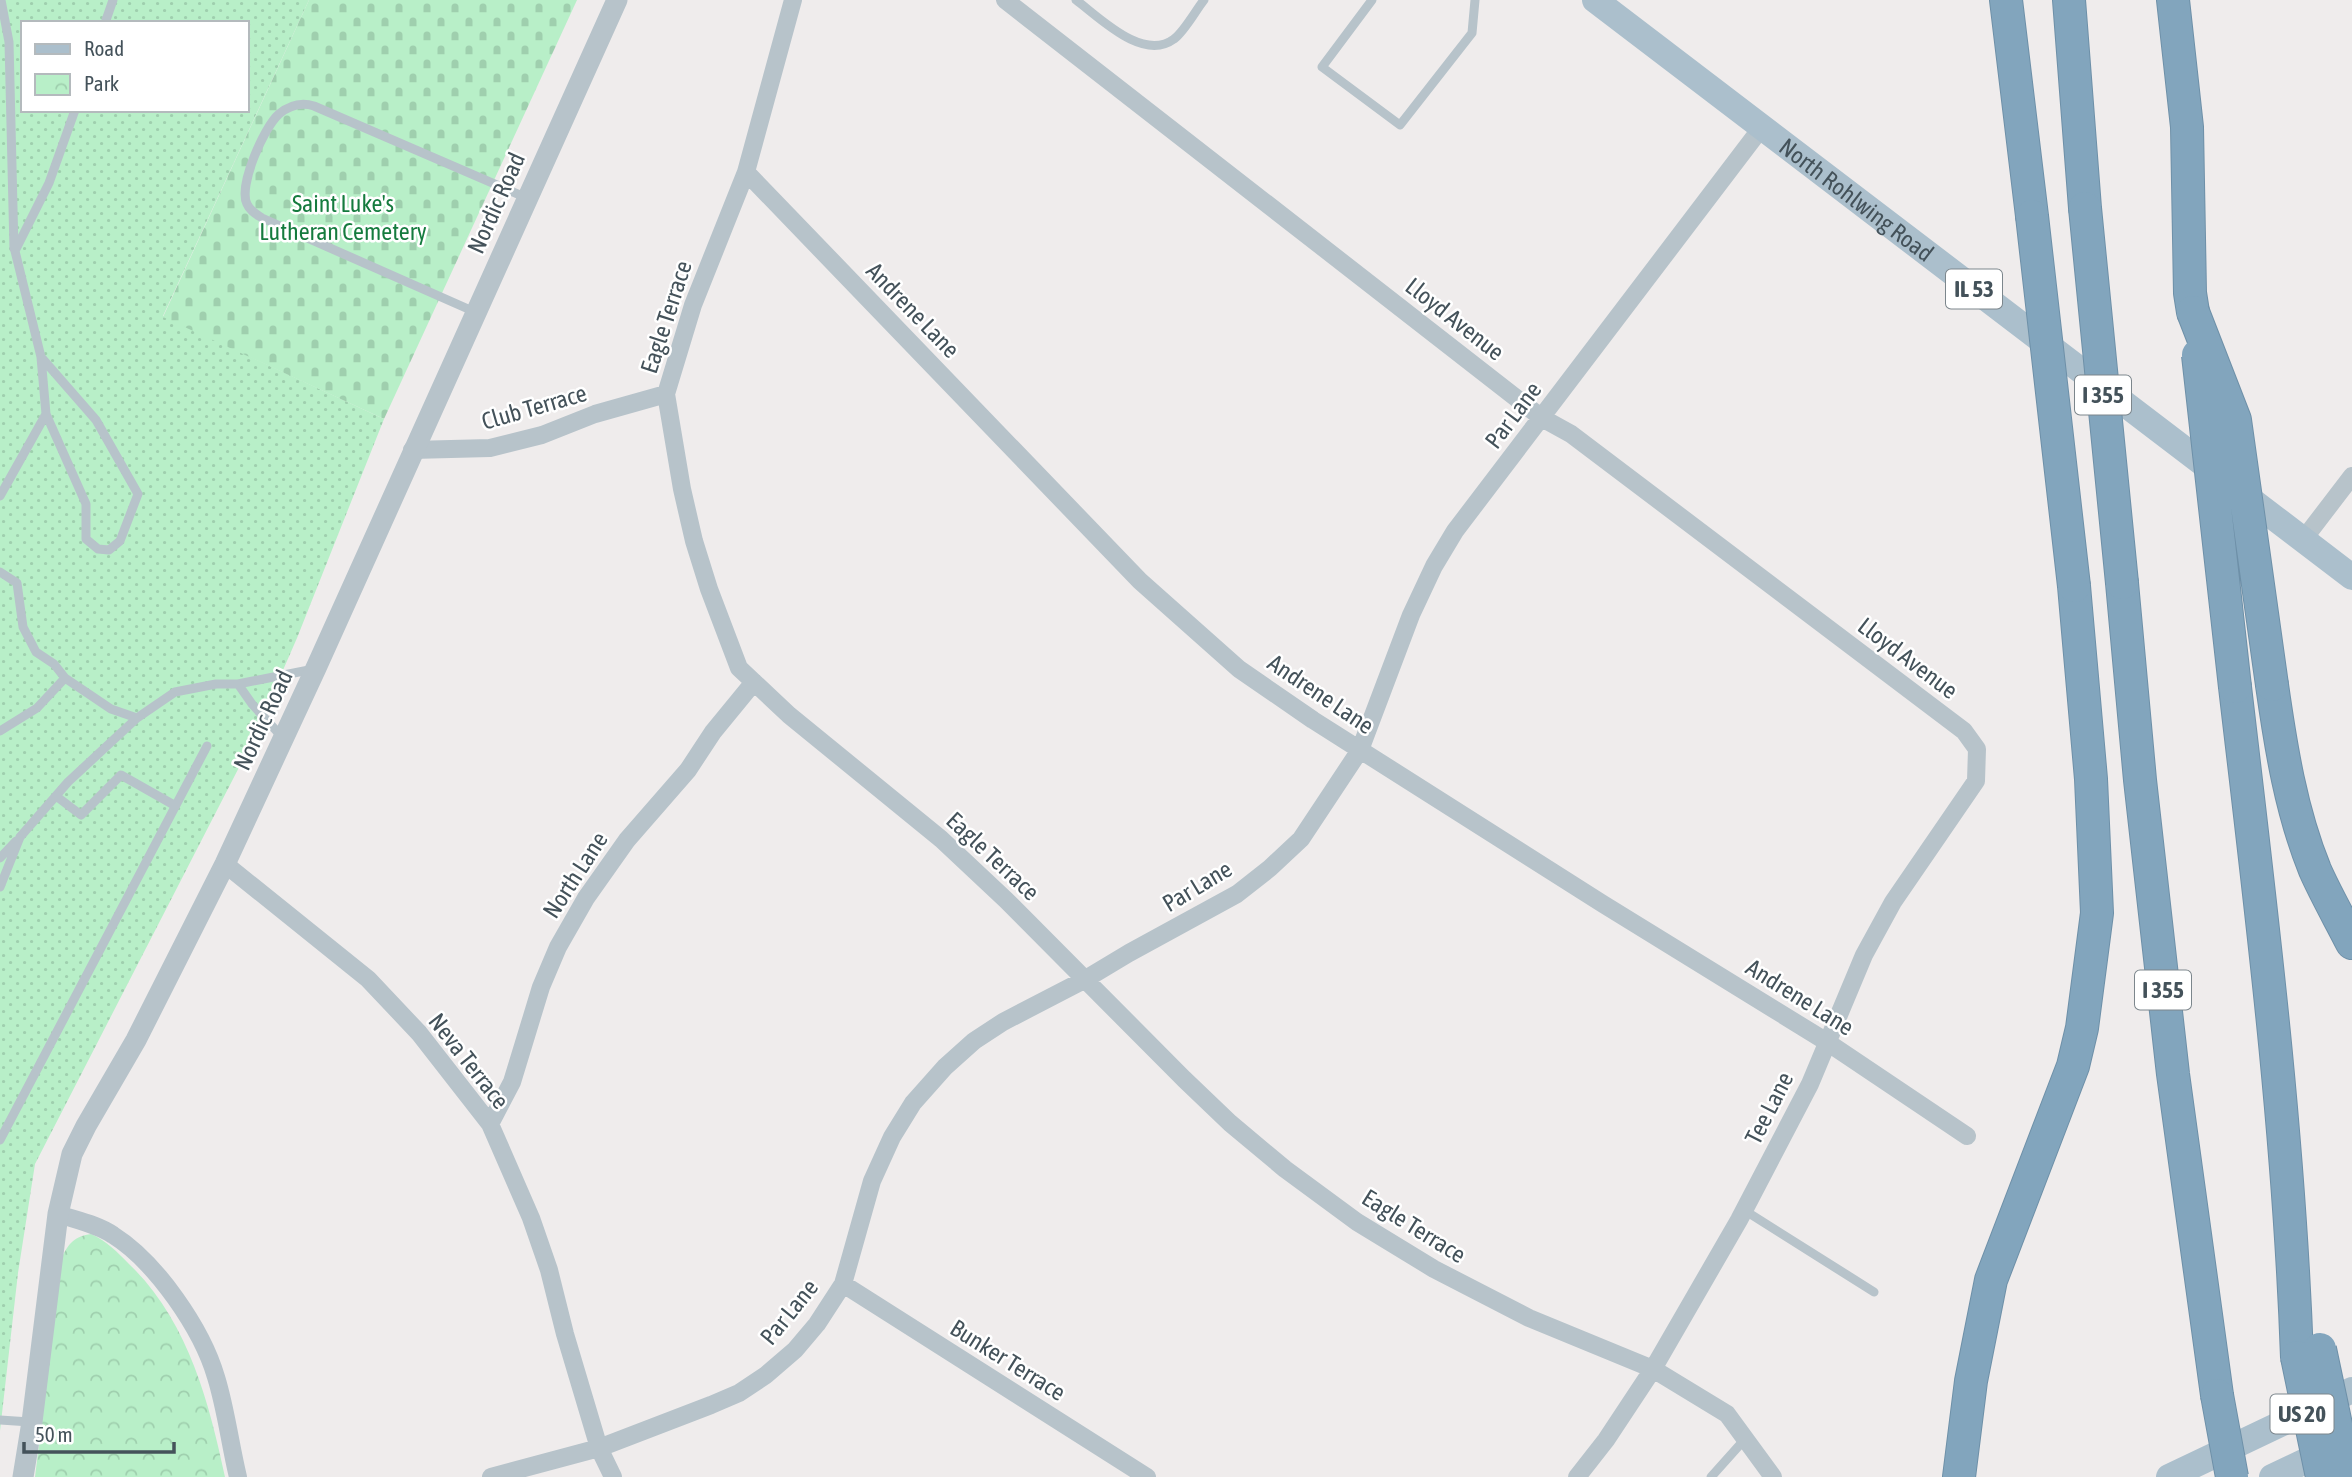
<svg xmlns="http://www.w3.org/2000/svg" width="2352" height="1477" font-family="'Asap Condensed',sans-serif">
<defs>
<pattern id="grass-dots" width="8" height="8" patternUnits="userSpaceOnUse" patternTransform="scale(1.75)"><rect width="8" height="8" fill="#b8efc8"/><path d="M2 2h.1M6 6h.1" fill="none" stroke="#9fcfae" stroke-width="1.8" stroke-linecap="round"/></pattern>
<pattern id="cemetery-stones" width="16" height="16" patternUnits="userSpaceOnUse" patternTransform="scale(1.75)"><rect width="16" height="16" fill="#b8efc8"/><path d="M2 7V4a2 2 0 0 1 4 0v3zM10 15v-3a2 2 0 0 1 4 0v3z" fill="#9fcfae"/></pattern>
<pattern id="park-crowns" width="20" height="18" patternUnits="userSpaceOnUse" patternTransform="scale(1.75)"><rect width="20" height="18" fill="#b8efc8"/><path d="M2 6a3 3 0 1 1 6 0M12 15a3 3 0 1 1 6 0" fill="none" stroke="#9fcfae"/></pattern>
</defs>
<rect width="100%" height="100%" fill="#efecec"/>
<!-- grass -->
<path fill="url(#grass-dots)" fill-rule="evenodd" d="M0,0H309L163,316L384,419L297,638L250,746L35,1164L18,1273L0,1431ZM23,23H247V110H23Z"/>
<!-- cemetery -->
<path fill="url(#cemetery-stones)" d="M309,0H577L384,419L163,317Z"/>
<!-- park -->
<path fill="url(#park-crowns)" d="M91,1234C107,1241 117,1252 129,1264C187,1319 209,1401 225,1477H35L62,1257C69,1243 75,1236 91,1234Z"/>
<g fill="none" stroke-linecap="round" stroke-linejoin="round">
<!-- motorway casing -->
<g stroke="#6e90a8" stroke-width="34">
<path id="motorway" d="M2006,0L2032,216
M2069,0L2085,208
M2173,0L2187,127L2190,293L2193,312
M2122,583L2140,780L2173,1074L2217,1395
M2272,685C2281,748 2291,811 2315,870C2326,895 2340,919 2352,943
M2235,687C2261,909 2289,1132 2297,1357
M1959,1477L1971,1381L1991,1280L2073,1066L2082,1028L2097,913L2091,779L2074,586"/>
</g>
<!-- service -->
<path stroke="#b7c3ca" stroke-width="9" d="M1,0L9,42L14,249
M1076,0C1100,18 1143,62 1174,39C1184,32 1196,10 1204,0
M1372,0L1322,67L1400,125L1472,33L1475,0
M105,23L113,0
M475,312L262,218C256,214 250,211 247,204C238,186 264,127 279,114C290,105 301,102 314,106L527,198
M41,357L15,251L49,183L75,110
M0,496L46,414L41,357L96,420L138,494L120,541L109,550L98,549L86,539V504L46,414
M0,572L17,583L23,627L36,652L54,664L65,678
M238,684L252,704L282,737
M0,731L37,708L65,678L111,709L137,718
M56,796L81,815L121,775L174,805
M0,858L16,841
M0,887L20,837L68,782L137,718L175,692L216,684H238L314,669
M0,1140L207,746
M1744,1210L1874,1292
M0,1420L30,1422
M1711,1477L1745,1439"/>
<!-- minor -->
<path stroke="#b7c3ca" stroke-width="18" d="M793,0L746,172L693,305L666,394L682,489L694,541L709,589L739,668L789,715L941,839L1006,900L1184,1079L1230,1123L1285,1169L1357,1222L1434,1269L1529,1318L1653,1369L1727,1414L1773,1477
M1005,0L1542,418L1571,434L1964,731L1977,749L1976,781L1893,902L1864,955L1810,1084L1739,1220L1653,1369L1606,1440L1577,1477
M746,172L1140,581L1239,669L1313,720L1603,904L1827,1042L1967,1136
M412,450L490,448L542,435L595,414L666,394
M2303,540L2352,476
M225,864L368,979L419,1033L490,1124L531,1218L549,1270L565,1334L599,1448L613,1477
M490,1124L512,1082L541,987L558,947L586,898L627,840L688,770L713,732L754,682
M58,1214C76,1220 97,1224 113,1235C156,1262 202,1329 216,1377C226,1409 230,1444 238,1477
M843,1284L1147,1477
M491,1477L599,1448L711,1405L739,1393L766,1375L795,1350L817,1324L843,1284L872,1181L892,1137L913,1103L945,1067L974,1041L1003,1022L1084,980L1129,953L1237,894L1270,868L1301,839L1360,750L1411,615L1434,566L1455,531L1762,127"/>
<!-- tertiary -->
<path stroke="#b7c3ca" stroke-width="21" d="M23,1477L32,1422L58,1214L72,1154L86,1126L136,1040L225,864L316,668L617,0"/>
<!-- primary -->
<g stroke="#abbfcc" stroke-width="26">
<path id="s1" d="M1595,0L2352,577"/>
<path d="M2169,1477L2352,1390"/>
<path d="M2272,1477L2333,1448"/>
</g>
<!-- motorway -->
<use href="#motorway" stroke="#82a5bd" stroke-width="32"/>
<!-- motorway-bridge casing -->
<g stroke="#6e90a8" stroke-width="34" stroke-linecap="butt">
<path id="motorway-bridge" d="M2085,208L2122,583
M2032,216L2074,586
M2193,312L2235,420L2272,685
M2198,355L2235,687
M2320,1349L2347,1477
M2297,1357L2322,1477
M2217,1395L2232,1477"/>
</g>
<!-- motorway-bridge -->
<use href="#motorway-bridge" stroke="#82a5bd" stroke-width="32"/>
</g>
<g text-anchor="middle" dominant-baseline="central" stroke-width="5" stroke-linejoin="round" paint-order="stroke">
<!-- shield labels -->
<g fill="#fff" stroke="#7c868c" stroke-width="2">
<rect x="1946" y="269.5" width="56" height="39" rx="5"/>
<rect x="2075" y="375.5" width="56" height="39" rx="5"/>
<rect x="2135" y="970.5" width="56" height="39" rx="5"/>
<rect x="2270.5" y="1394.5" width="63" height="39" rx="5"/>
</g>
<g font-size="23" font-weight="bold" fill="#44525a">
<text x="1974" y="289">IL 53</text>
<text x="2103" y="395">I 355</text>
<text x="2163" y="990">I 355</text>
<text x="2302" y="1414">US 20</text>
</g>
<!-- street labels -->
<g font-size="24" fill="#44525a" stroke="#fff">
<text stroke="none"><textPath href="#s1" startOffset="329">North Rohlwing Road</textPath></text>
<text transform="translate(496 203) rotate(-66)">Nordic Road</text>
<text transform="translate(913 310) rotate(46)">Andrene Lane</text>
<text transform="translate(666 317) rotate(-72)">Eagle Terrace</text>
<text transform="translate(1455 319) rotate(38)">Lloyd Avenue</text>
<text transform="translate(534 407) rotate(-16)">Club Terrace</text>
<text transform="translate(1513 415) rotate(-53)">Par Lane</text>
<text transform="translate(1908 658) rotate(37)">Lloyd Avenue</text>
<text transform="translate(1321 694) rotate(34)">Andrene Lane</text>
<text transform="translate(263 720) rotate(-65)">Nordic Road</text>
<text transform="translate(993 856) rotate(43)">Eagle Terrace</text>
<text transform="translate(575 875) rotate(-57)">North Lane</text>
<text transform="translate(1197 886) rotate(-31)">Par Lane</text>
<text transform="translate(1800 997) rotate(32)">Andrene Lane</text>
<text transform="translate(469 1061) rotate(52)">Neva Terrace</text>
<text transform="translate(1769 1108) rotate(-63)">Tee Lane</text>
<text transform="translate(1414 1226) rotate(32)">Eagle Terrace</text>
<text transform="translate(789 1312) rotate(-51)">Par Lane</text>
<text transform="translate(1008 1360) rotate(32)">Bunker Terrace</text>
</g>
<!-- park labels -->
<g font-size="24" fill="#157b3e" stroke="#fff">
<text x="343" y="203">Saint Luke's<tspan x="343" dy="28">Lutheran Cemetery</tspan></text>
</g>
</g>
<!-- legend -->
<rect x="21" y="21" width="228" height="91" fill="#ffffff" stroke="#b4babd" stroke-width="2"/>
<rect x="35" y="44" width="35" height="10" fill="#abbfcc" stroke="#b4babd" stroke-width="2"/>
<text x="84" y="56" font-size="21" fill="#44525a">Road</text>
<rect x="35" y="74" width="35" height="21" fill="url(#park-crowns)" stroke="#b4babd" stroke-width="2"/>
<text x="84" y="91" font-size="21" fill="#44525a">Park</text>
<!-- scale -->
<path d="M24 1442v10h150v-10" fill="none" stroke="#44525a" stroke-width="3.5"/>
<text x="35" y="1442" font-size="21" fill="#44525a" stroke="#ffffff" stroke-width="5" paint-order="stroke">50 m</text>
</svg>
